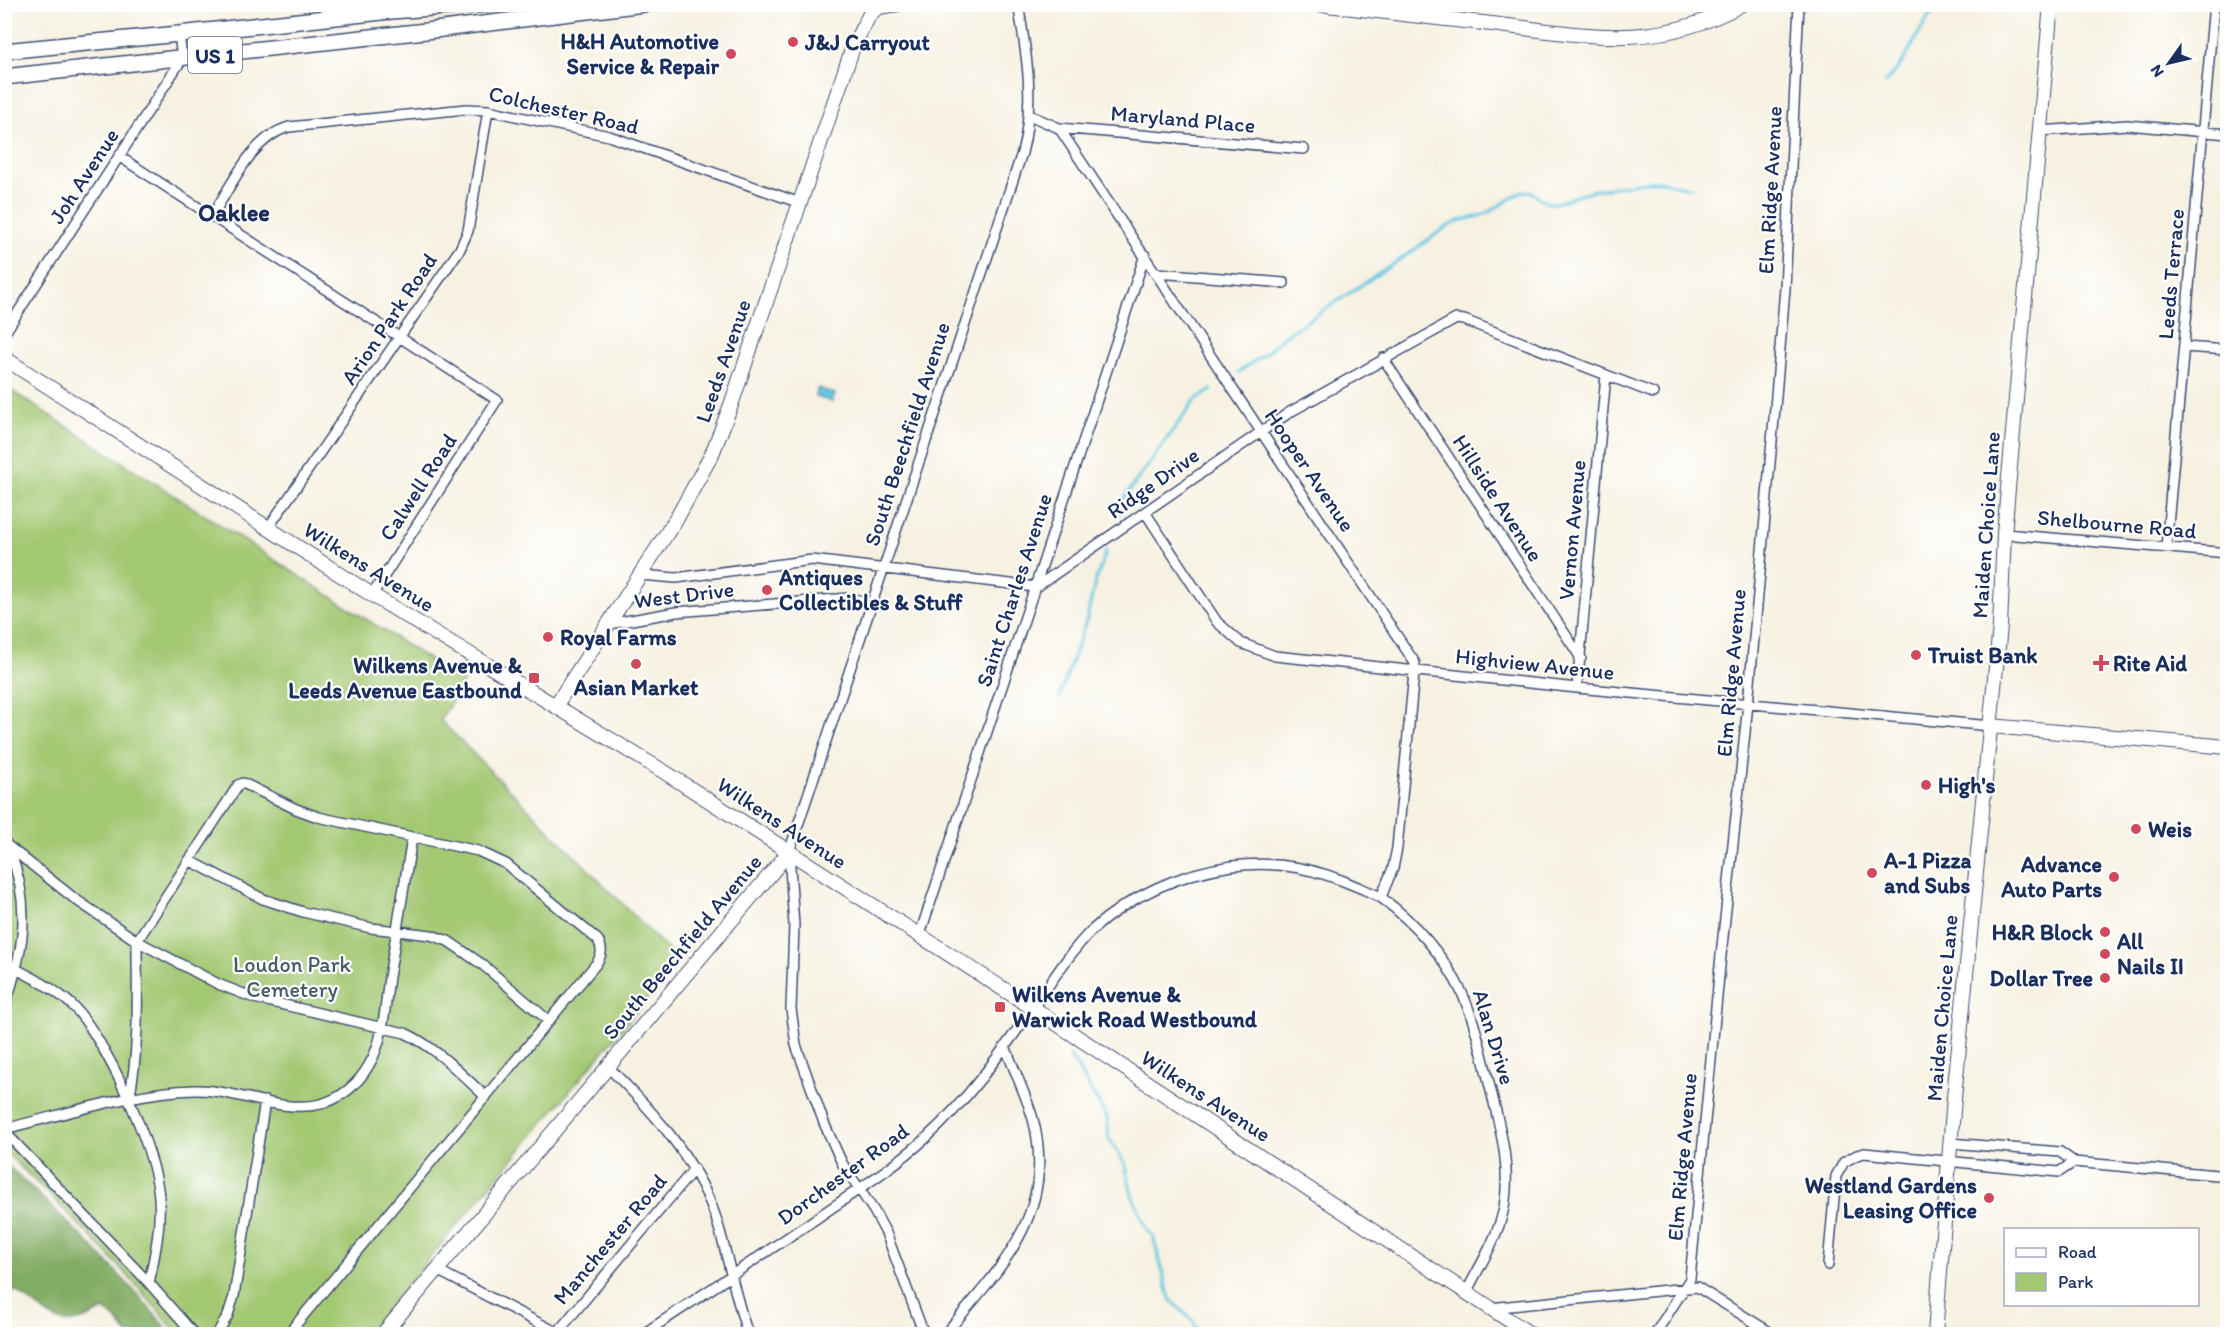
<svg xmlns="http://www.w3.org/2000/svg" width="2232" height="1339" font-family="Itim,sans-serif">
<rect width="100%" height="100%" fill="#fff"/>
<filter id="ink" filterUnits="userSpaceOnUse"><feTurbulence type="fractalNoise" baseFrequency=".0167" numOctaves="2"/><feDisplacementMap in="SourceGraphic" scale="12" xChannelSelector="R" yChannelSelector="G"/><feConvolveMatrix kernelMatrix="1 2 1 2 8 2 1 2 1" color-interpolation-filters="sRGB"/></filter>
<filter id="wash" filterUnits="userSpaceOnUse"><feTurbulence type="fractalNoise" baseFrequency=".008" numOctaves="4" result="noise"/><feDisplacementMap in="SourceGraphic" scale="24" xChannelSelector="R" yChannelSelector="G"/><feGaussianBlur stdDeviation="1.35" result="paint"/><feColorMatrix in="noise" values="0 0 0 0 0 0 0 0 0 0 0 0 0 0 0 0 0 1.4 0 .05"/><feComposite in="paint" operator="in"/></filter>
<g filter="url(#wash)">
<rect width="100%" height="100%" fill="#f6f1e1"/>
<!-- built -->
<path fill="#f5cfdc" d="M1471,1323L1488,1334H1463Z"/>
<!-- green -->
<path fill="#a3c872" stroke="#5f7c68" stroke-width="1.5" d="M4,386L464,682L440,720L679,961L366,1334H178C125,1269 66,1210 5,1152Z"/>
<!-- forest -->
<path fill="#82ac64" stroke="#4e6e61" stroke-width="1.5" d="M4,1162C63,1217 121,1272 171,1334H128L114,1317L103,1310C58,1336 53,1316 16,1291L5,1294Z"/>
<!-- water -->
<path fill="#63c7e1" stroke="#3f7ba0" stroke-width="1.5" d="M818,388L835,394L832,402L815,396Z"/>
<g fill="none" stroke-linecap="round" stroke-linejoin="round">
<!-- stream -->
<path stroke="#63c7e1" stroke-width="3" d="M1885,83L1902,63L1929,16L1947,4
M1239,372L1266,353L1283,337L1398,261L1445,228L1458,221L1480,216L1491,211L1522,191L1531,192L1547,203H1557L1590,191L1650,181C1666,179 1675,188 1692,187
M1119,514L1124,498L1195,400L1212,390
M1059,698L1087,618L1095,583L1106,551
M1070,1056L1107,1117L1109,1139L1125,1163L1132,1195L1148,1231L1153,1236L1170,1299L1193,1321L1198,1332L1197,1334"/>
</g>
</g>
<g filter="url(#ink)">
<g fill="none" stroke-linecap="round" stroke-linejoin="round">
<!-- street casing -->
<g stroke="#3c4c72" stroke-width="12">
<path id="street" d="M1029,115L1059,128L1415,663L1397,848L1393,868L1381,897
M1059,128L1304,149
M2040,131L2127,125L2228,134
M120,157L497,400L372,595
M212,216C232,185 252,137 289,127L466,109L488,110L609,136L800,203
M1157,273L1284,283
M4,334L182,59L179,34
M2184,347L2228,350
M1383,358L1581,658
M1145,512L1217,622L1241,643L1275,656L1577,688L1991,726
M268,528L460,249L468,231L488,110
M2004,534L2228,553
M2166,548L2214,4
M641,575L676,578L812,560L1036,587L1290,412L1456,319L1464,320L1653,393
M609,624L676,612L849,598L872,603
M1577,688L1606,375
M4,841L8,846L75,899L137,941L235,790L238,785L243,783L296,809L318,817L478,851L506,864L598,940C603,950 602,955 596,964L288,1334
M189,860L263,899L303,912L371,928L431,935L448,941L483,965L549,1021
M919,937L1145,255
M4,963C28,975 51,986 71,1004C105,1036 156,1150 159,1197C161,1227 155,1254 149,1283
M4,1009C23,950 33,909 9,849
M608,1067C652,1110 694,1156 715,1215C728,1254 734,1295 748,1334
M129,1099C140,1047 137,994 137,941L218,984L254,998L405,1033C436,1047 462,1075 486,1097
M4,1129C63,1115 135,1091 195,1090C237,1089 279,1114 321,1104C342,1098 358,1084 369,1065C384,1040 385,1006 389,977C397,931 404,885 412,838
M4,1131L149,1283L194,1334
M1951,1143L2060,1152L2074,1162L2228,1176
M1828,1265L1836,1176L1844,1162L1857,1155L1864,1153L2059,1172L2074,1162
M437,1270L560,1334
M1490,1308L1697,1287L1773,1334
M557,1333L694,1169
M217,1334L228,1315L234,1296L265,1101
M643,1334C700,1297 757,1258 814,1220C851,1194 890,1170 925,1139C968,1100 1003,1050 1037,1002C1054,978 1070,952 1091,931C1129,896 1181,873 1232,866C1278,860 1317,869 1358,887C1367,891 1376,894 1383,899C1414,922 1445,957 1462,993C1476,1024 1483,1058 1491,1091C1501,1131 1512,1171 1503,1212C1496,1241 1479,1267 1466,1293
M924,1334L886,1233L874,1211L842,1163L824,1123L796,1045L791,1009L794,926L789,852L1022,153C1035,102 1027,55 1018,4
M945,1334C999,1270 1058,1213 1033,1119C1026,1095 1014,1070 1005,1046
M1655,1334L1690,1279L1720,965L1748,704L1775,408L1785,288L1799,4"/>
</g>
<!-- secondary casing -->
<g stroke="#3c4c72" stroke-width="16">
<path id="secondary" d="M1319,4C1377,11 1434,18 1492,24C1585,35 1655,52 1742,4
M4,358L372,595L666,773L1033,1008L1530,1334
M556,705L678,516L712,454L731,405L854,44L870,14L878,7L898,4
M1991,726L2228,747
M383,1334L789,852
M1935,1334L1954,1098L2000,626L2004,534L2051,4"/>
</g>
<!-- primary casing -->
<g stroke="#3c4c72" stroke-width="18">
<path id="primary" d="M4,51L179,34L391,11L487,4
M4,77L426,31L644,4"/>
</g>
<!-- street -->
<use href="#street" stroke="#fff" stroke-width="9"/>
<!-- secondary -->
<use href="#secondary" stroke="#fff" stroke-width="14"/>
<!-- primary -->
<use href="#primary" stroke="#fff" stroke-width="15"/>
</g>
</g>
<!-- markers -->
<g fill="#d1495b" stroke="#fff" stroke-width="2">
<circle cx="793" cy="42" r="6"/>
<circle cx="731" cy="54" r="6"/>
<circle cx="767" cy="590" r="6"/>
<circle cx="548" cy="637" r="6"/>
<circle cx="1916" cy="655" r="6"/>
<path d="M2098 654h6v6h6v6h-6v6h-6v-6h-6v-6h6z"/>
<circle cx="636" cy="664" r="6"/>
<rect x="528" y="672" width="12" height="12" rx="3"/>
<circle cx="1926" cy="785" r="6"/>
<circle cx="2136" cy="829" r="6"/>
<circle cx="1872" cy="873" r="6"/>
<circle cx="2114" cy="877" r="6"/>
<circle cx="2105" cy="932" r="6"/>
<circle cx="2105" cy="954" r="6"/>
<circle cx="2105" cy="978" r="6"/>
<rect x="994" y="1001" width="12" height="12" rx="3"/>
<circle cx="1989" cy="1198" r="6"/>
</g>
<g text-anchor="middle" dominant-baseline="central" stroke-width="4.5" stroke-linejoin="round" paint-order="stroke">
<!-- shield labels -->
<rect fill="#fff" stroke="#5f6d8e" stroke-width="1.5" x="188" y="37" width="54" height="36" rx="4.5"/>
<g font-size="21" font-weight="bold" fill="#1b2f5e">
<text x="215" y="55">US 1</text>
</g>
<!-- poi labels -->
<g font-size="22" font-weight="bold" fill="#1b2f5e" stroke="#fff" text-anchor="start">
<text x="719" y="41" text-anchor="end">H&amp;H Automotive<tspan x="719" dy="25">Service &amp; Repair</tspan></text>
<text x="805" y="42">J&amp;J Carryout</text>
<text x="779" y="577">Antiques<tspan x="779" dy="25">Collectibles &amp; Stuff</tspan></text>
<text x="560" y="637">Royal Farms</text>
<text x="1928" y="655">Truist Bank</text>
<text x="2113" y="663">Rite Aid</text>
<text x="522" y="665" text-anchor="end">Wilkens Avenue &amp;<tspan x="522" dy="25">Leeds Avenue Eastbound</tspan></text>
<text x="636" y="687" text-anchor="middle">Asian Market</text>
<text x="1938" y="785">High's</text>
<text x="2148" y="829">Weis</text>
<text x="1884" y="860">A-1 Pizza<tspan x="1884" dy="25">and Subs</tspan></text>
<text x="2102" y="864" text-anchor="end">Advance<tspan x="2102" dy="25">Auto Parts</tspan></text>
<text x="2093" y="932" text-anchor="end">H&amp;R Block</text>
<text x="2117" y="941">All<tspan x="2117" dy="25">Nails II</tspan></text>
<text x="2093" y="978" text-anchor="end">Dollar Tree</text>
<text x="1012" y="994">Wilkens Avenue &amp;<tspan x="1012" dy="25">Warwick Road Westbound</tspan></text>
<text x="1977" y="1185" text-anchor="end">Westland Gardens<tspan x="1977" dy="25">Leasing Office</tspan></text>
</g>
<!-- street labels -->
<g font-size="22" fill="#1b2f5e" stroke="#fff">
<text transform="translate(564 110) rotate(13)">Colchester Road</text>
<text transform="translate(1183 119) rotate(5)">Maryland Place</text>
<text transform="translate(84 176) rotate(-57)">Joh Avenue</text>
<text transform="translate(1770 190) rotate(-87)">Elm Ridge Avenue</text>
<text transform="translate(2171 274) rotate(-85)">Leeds Terrace</text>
<text transform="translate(389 319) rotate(-56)">Arion Park Road</text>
<text transform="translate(723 361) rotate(-71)">Leeds Avenue</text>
<text transform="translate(907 434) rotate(-72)">South Beechfield Avenue</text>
<text transform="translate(1310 470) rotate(56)">Hooper Avenue</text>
<text transform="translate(1153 483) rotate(-35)">Ridge Drive</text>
<text transform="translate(418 487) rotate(-57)">Calwell Road</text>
<text transform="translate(1498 498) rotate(57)">Hillside Avenue</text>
<text transform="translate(2117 524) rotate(5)">Shelbourne Road</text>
<text transform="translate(1986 525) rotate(-86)">Maiden Choice Lane</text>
<text transform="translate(1572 530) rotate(-85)">Vernon Avenue</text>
<text transform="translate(369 567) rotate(32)">Wilkens Avenue</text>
<text transform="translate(1014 590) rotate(-72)">Saint Charles Avenue</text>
<text transform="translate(684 595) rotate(-7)">West Drive</text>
<text transform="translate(1535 664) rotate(6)">Highview Avenue</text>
<text transform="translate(1731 673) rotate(-85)">Elm Ridge Avenue</text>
<text transform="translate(782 823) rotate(33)">Wilkens Avenue</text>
<text transform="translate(682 947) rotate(-50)">South Beechfield Avenue</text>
<text transform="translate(1942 1008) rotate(-85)">Maiden Choice Lane</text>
<text transform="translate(1494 1037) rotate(73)">Alan Drive</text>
<text transform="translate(1206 1096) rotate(33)">Wilkens Avenue</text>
<text transform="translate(1682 1157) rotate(-85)">Elm Ridge Avenue</text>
<text transform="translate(843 1174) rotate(-36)">Dorchester Road</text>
<text transform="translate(610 1239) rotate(-50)">Manchester Road</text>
</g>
<!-- park labels -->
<g font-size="22" fill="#445d64" stroke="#fff">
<text x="292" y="964">Loudon Park<tspan x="292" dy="25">Cemetery</tspan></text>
</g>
<!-- neighbourhood labels -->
<g font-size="24" font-weight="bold" fill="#1b2f5e" stroke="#fff">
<text x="234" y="212">Oaklee</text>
</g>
</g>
<!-- margin -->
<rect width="2232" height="1339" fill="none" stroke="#fff" stroke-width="24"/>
<!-- legend -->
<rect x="2004" y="1228" width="195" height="78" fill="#ffffff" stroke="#a4acbf" stroke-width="1.5"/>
<rect x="2016" y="1248" width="30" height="9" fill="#ffffff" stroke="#a4acbf" stroke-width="1.5"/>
<text x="2058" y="1258" font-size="18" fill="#1b2f5e">Road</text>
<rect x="2016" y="1273" width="30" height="18" fill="#a3c872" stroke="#a4acbf" stroke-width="1.5"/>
<text x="2058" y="1288" font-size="18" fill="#1b2f5e">Park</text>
<!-- north arrow -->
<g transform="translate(2169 63) rotate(236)" stroke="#ffffff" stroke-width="4.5" paint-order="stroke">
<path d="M0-4.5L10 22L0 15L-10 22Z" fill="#1b2f5e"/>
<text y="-9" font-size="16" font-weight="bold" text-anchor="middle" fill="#1b2f5e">N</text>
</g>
</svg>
